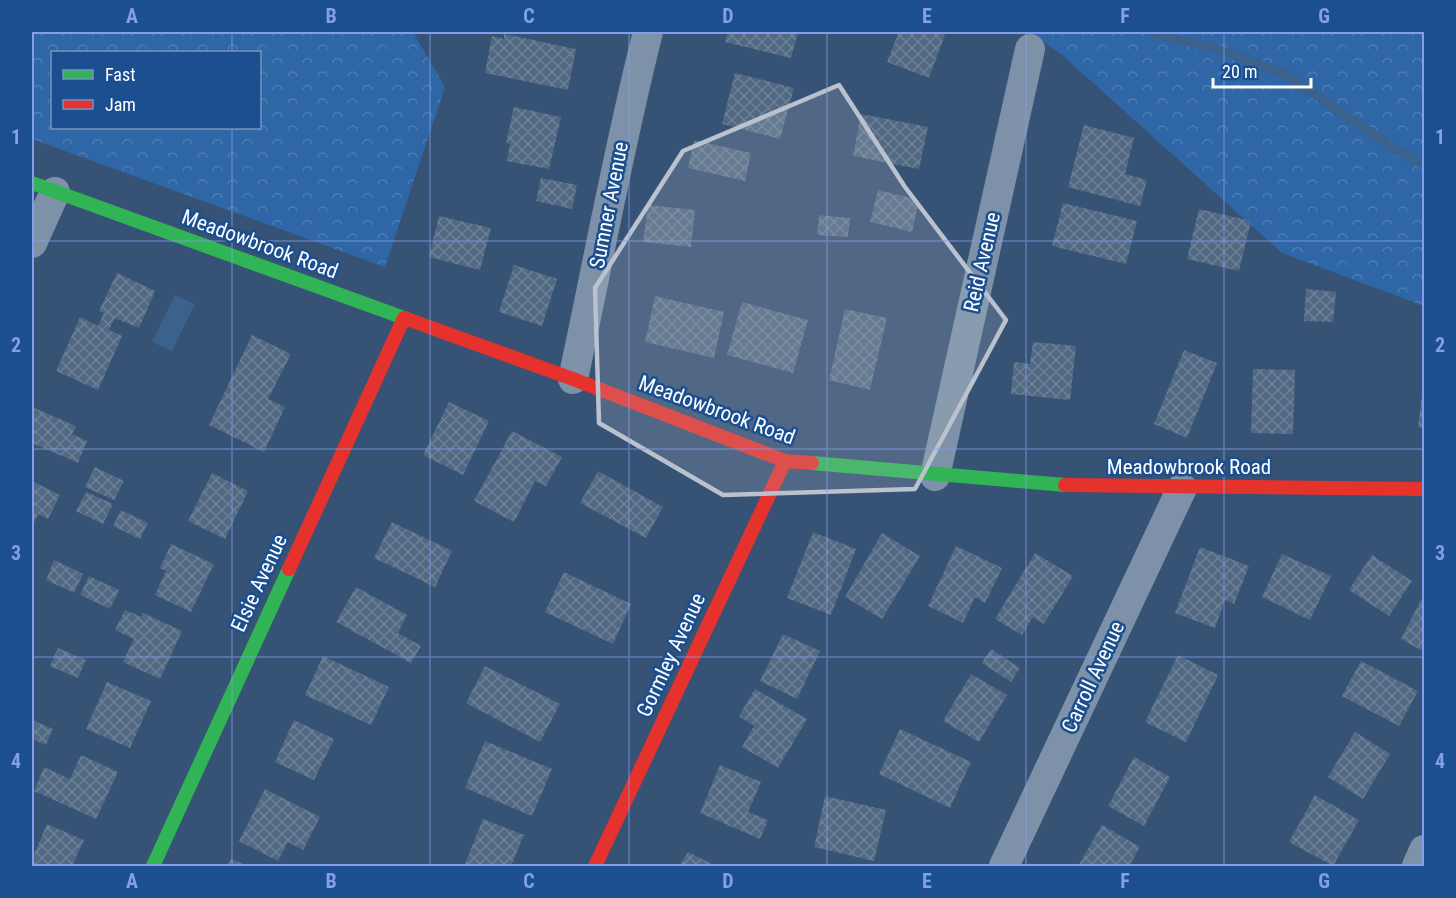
<svg xmlns="http://www.w3.org/2000/svg" width="1456" height="898" font-family="'Roboto Condensed',sans-serif">
<defs>
<pattern id="forest-crowns" width="20" height="18" patternUnits="userSpaceOnUse" patternTransform="scale(1.5)"><rect width="20" height="18" fill="#2f66a5"/><path d="M2 6a3 3 0 1 1 6 0M12 15a3 3 0 1 1 6 0" fill="none" stroke="#4e7db2"/></pattern>
<pattern id="building-cross-hatch" width="8" height="8" patternUnits="userSpaceOnUse" patternTransform="scale(1.5)"><rect width="8" height="8" fill="#526984"/><path d="M0 0l8 8M0 8l8-8" fill="none" stroke="#6c8096"/></pattern>
</defs>
<rect width="100%" height="100%" fill="#365274"/>
<!-- forest -->
<path fill="url(#forest-crowns)" fill-rule="evenodd" d="M32,32H413L445,87L385,267L32,139ZM52,52H260V128H52Z
M1030,32H1424V306L1282,253L1062,55Z"/>
<!-- water -->
<path fill="#3b618d" d="M175,295L195,304L172,351L152,342Z"/>
<g fill="none" stroke-linecap="round" stroke-linejoin="round">
<!-- stream -->
<path stroke="#3b618d" stroke-width="9" d="M1149,32L1210,47L1283,73L1397,150L1424,165"/>
</g>
<!-- building -->
<path fill="url(#building-cross-hatch)" d="M728,32H798L791,58L725,42Z
M891,32H946L929,78L887,62L898,34Z
M504,34L576,49L568,90L485,73L492,36L504,39Z
M735,73L794,88L780,139L722,124Z
M514,107L561,117L549,169L507,161L510,144L506,143Z
M861,114L928,127L919,169L853,156Z
M1084,125L1134,138L1125,174L1147,180L1140,206L1068,187Z
M694,140L751,153L745,181L688,168Z
M541,178L577,185L572,209L536,201Z
M878,190L919,200L912,232L870,222Z
M1063,203L1137,221L1126,264L1052,246Z
M648,205L695,210L691,247L643,242Z
M1199,209L1251,221L1239,271L1187,259Z
M819,215L850,218L848,237L817,235Z
M439,216L491,228L480,270L429,257Z
M514,265L557,279L542,326L499,312Z
M117,273L155,291L139,328L115,318L109,330L122,336L98,390L56,371L80,317L98,326L104,313L99,311Z
M1306,289L1336,292L1333,322L1304,321Z
M655,296L724,312L714,358L645,342Z
M742,302L808,320L793,373L727,355Z
M845,309L887,318L870,390L829,380Z
M252,335L291,354L268,399L285,407L264,452L209,425Z
M1033,342L1076,346L1070,400L1011,394L1014,362L1030,364Z
M1184,350L1217,363L1187,438L1154,424Z
M1253,369L1295,370L1293,434L1251,433Z
M1423,385H1424V428L1418,427Z
M449,402L489,421L463,475L423,455Z
M32,407L76,426L72,434L87,441L78,463L32,443Z
M512,431L562,457L546,486L535,481L514,522L474,501Z
M95,467L124,481L114,500L85,487Z
M598,471L663,507L646,538L580,503Z
M212,473L248,491L225,539L188,521Z
M32,481L60,495L48,519L38,514L32,528Z
M86,492L113,504L103,524L76,511Z
M121,510L148,523L140,539L113,526Z
M392,522L452,551L435,587L374,558Z
M813,532L856,549L831,615L787,598Z
M882,533L920,556L882,619L845,597Z
M171,544L214,564L191,612L155,595L166,571L160,568Z
M956,546L1002,568L985,603L975,597L963,623L928,606Z
M1200,547L1249,566L1234,604L1225,600L1215,628L1175,613Z
M1035,553L1073,576L1044,624L1033,617L1022,635L995,619Z
M1282,554L1331,576L1310,620L1262,597Z
M1372,555L1412,581L1389,616L1349,590Z
M54,560L83,574L74,593L46,580Z
M564,572L631,604L613,644L545,612Z
M89,576L119,590L110,609L80,595Z
M356,587L407,615L398,633L421,646L411,663L336,622Z
M1424,594V652L1401,639Z
M125,610L141,617L143,613L182,631L160,679L123,662L134,639L115,630Z
M783,634L820,651L797,699L760,681Z
M58,648L86,660L78,678L50,666Z
M991,649L1020,668L1011,682L982,663Z
M1178,655L1218,675L1186,742L1145,722Z
M323,656L389,687L371,725L305,695Z
M1361,661L1418,691L1399,726L1342,696Z
M485,666L560,704L540,742L466,703Z
M971,674L1007,695L979,742L943,721Z
M107,682L151,701L130,748L86,729Z
M755,689L807,719L778,768L742,747L754,726L739,716Z
M32,720L53,729L46,745L32,739Z
M294,720L334,739L314,780L275,762Z
M900,729L971,762L950,808L879,774Z
M1355,732L1390,754L1363,799L1328,777Z
M485,741L552,769L532,816L465,788Z
M81,755L118,772L96,819L34,791L44,767L70,779Z
M1134,757L1170,777L1144,826L1108,806Z
M720,765L761,782L748,812L768,820L760,839L700,813Z
M265,789L320,817L303,850L288,842L278,861L239,841Z
M1315,795L1359,820L1333,866L1289,842Z
M825,796L886,810L874,861L814,847Z
M483,819L524,835L511,866H464Z
M47,824L84,840L72,866H32V859Z
M1102,825L1140,847L1129,866H1078Z
M688,852L716,866H679Z
M231,859L247,866H227Z"/>
<g fill="none" stroke-linecap="round" stroke-linejoin="round">
<!-- street -->
<path stroke="#7d92a8" stroke-width="30" d="M32,243L55,192
M573,379C598,263 619,146 648,32
M935,476L1030,49
M1004,866L1182,488
M1417,866L1424,850"/>
<!-- fast -->
<path stroke="#30b455" stroke-width="14" d="M32,183L407,319
M812,463L1065,485
M153,866L289,569"/>
<!-- jam -->
<path stroke="#e5322d" stroke-width="14" d="M407,319L573,379L785,461L812,463
M1065,485L1424,489
M289,569L404,318
M595,866L785,461"/>
</g>
<!-- marked area -->
<path fill="#b9c2ce" fill-opacity="0.2" stroke="#b9c2ce" stroke-width="4.5" stroke-linejoin="round" d="M839,85L905,187L1006,320L915,489L723,495L599,423L595,288L683,151Z"/>
<!-- grid -->
<path fill="none" stroke="#839eea" stroke-width="1.5" stroke-opacity="0.55" d="M232,32V52M430,32V866M629,32V866M827,32V866M1026,32V866M1224,32V866M232,128V866M32,241H1424M32,449H1424M32,657H1424"/>
<g text-anchor="middle" dominant-baseline="central" stroke-width="5" stroke-linejoin="round" paint-order="stroke">
<!-- street labels -->
<g font-size="21" fill="#fff" stroke="#1b4f8f">
<text transform="translate(609 205) rotate(-79)">Sumner Avenue</text>
<text transform="translate(260 244) rotate(20)">Meadowbrook Road</text>
<text transform="translate(982 262) rotate(-77)">Reid Avenue</text>
<text transform="translate(717 410) rotate(20)">Meadowbrook Road</text>
<text x="1189" y="467">Meadowbrook Road</text>
<text transform="translate(259 583) rotate(-65)">Elsie Avenue</text>
<text transform="translate(671 655) rotate(-65)">Gormley Avenue</text>
<text transform="translate(1093 677) rotate(-65)">Carroll Avenue</text>
</g>
</g>
<!-- border -->
<rect width="1456" height="898" fill="none" stroke="#1b4f8f" stroke-width="66"/>
<!-- legend -->
<rect x="51" y="51" width="210" height="78" fill="#1b4f8f" stroke="#7695bc" stroke-width="1.5"/>
<rect x="63" y="70" width="30" height="9" fill="#30b455" stroke="#7695bc" stroke-width="1.5"/>
<text x="105" y="81" font-size="18" fill="#ffffff">Fast</text>
<rect x="63" y="100" width="30" height="9" fill="#e5322d" stroke="#7695bc" stroke-width="1.5"/>
<text x="105" y="111" font-size="18" fill="#ffffff">Jam</text>
<!-- scale -->
<path d="M1213 78v9h98v-9" fill="none" stroke="#ffffff" stroke-width="3"/>
<text x="1222" y="78" font-size="18" fill="#ffffff" stroke="#1b4f8f" stroke-width="4.5" paint-order="stroke">20 m</text>
<rect x="33" y="33" width="1390" height="832" fill="none" stroke="#839eea" stroke-width="2"/>
<g font-size="20" text-anchor="middle" font-weight="bold" fill="#839eea">
<text x="132" y="23">A</text>
<text x="331" y="23">B</text>
<text x="529" y="23">C</text>
<text x="728" y="23">D</text>
<text x="927" y="23">E</text>
<text x="1125" y="23">F</text>
<text x="1324" y="23">G</text>
<text x="16" y="144">1</text>
<text x="1440" y="144">1</text>
<text x="16" y="352">2</text>
<text x="1440" y="352">2</text>
<text x="16" y="560">3</text>
<text x="1440" y="560">3</text>
<text x="16" y="768">4</text>
<text x="1440" y="768">4</text>
<text x="132" y="888">A</text>
<text x="331" y="888">B</text>
<text x="529" y="888">C</text>
<text x="728" y="888">D</text>
<text x="927" y="888">E</text>
<text x="1125" y="888">F</text>
<text x="1324" y="888">G</text>
</g>
</svg>
